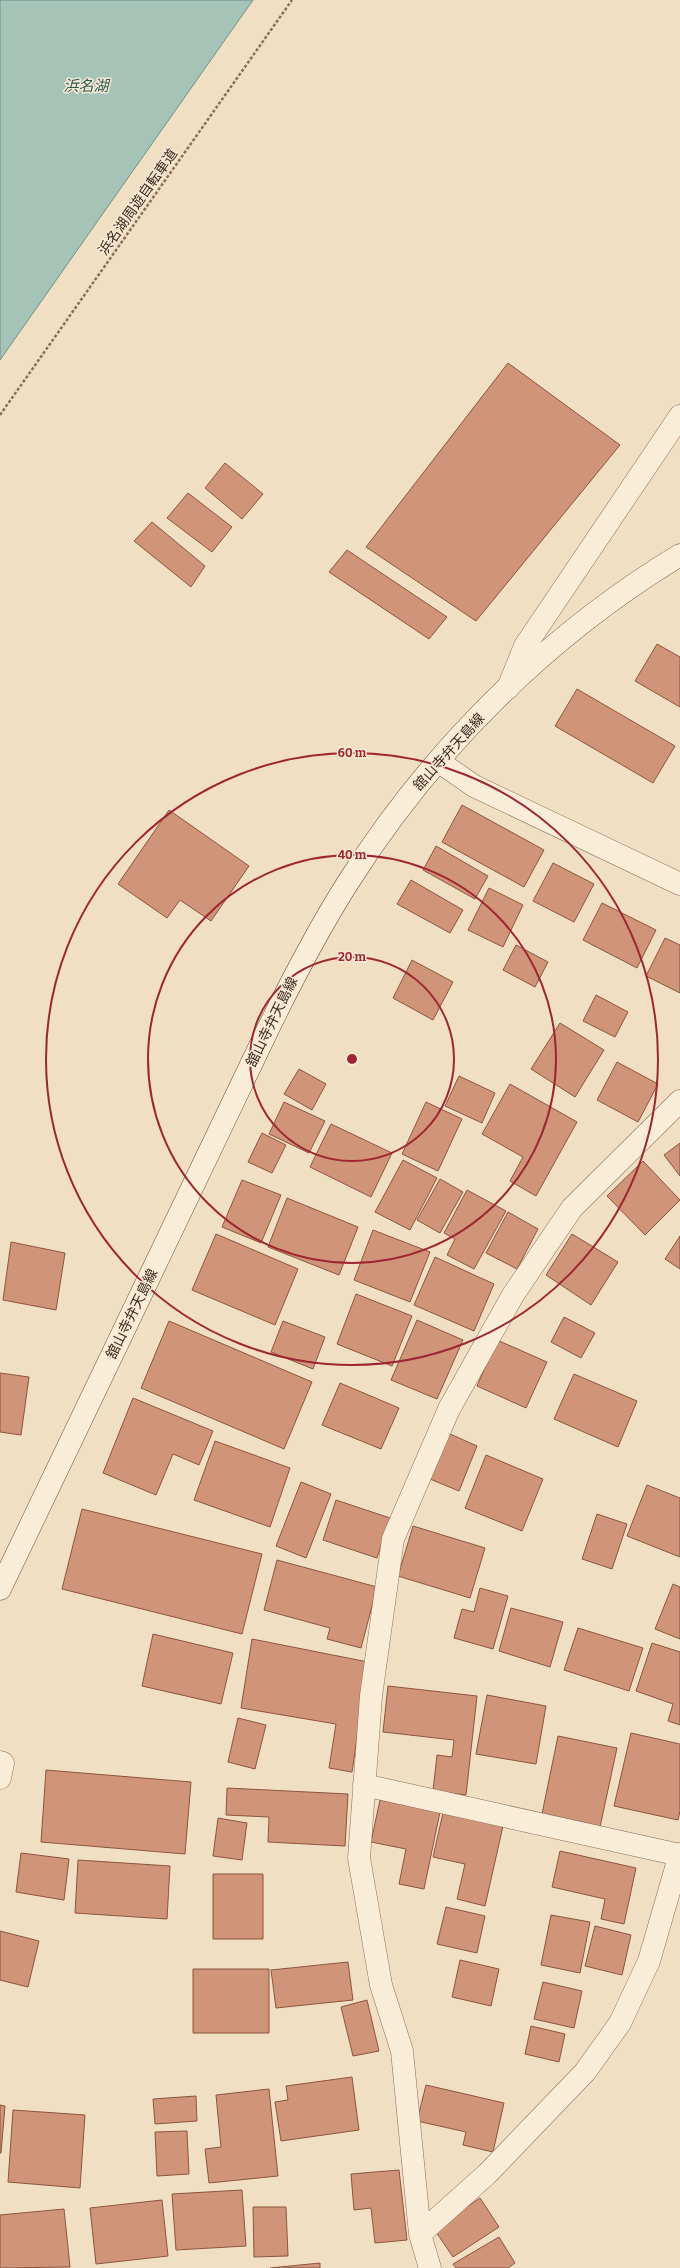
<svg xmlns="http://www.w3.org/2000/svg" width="680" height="2268" font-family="Bitter,'Noto Sans JP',serif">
<rect width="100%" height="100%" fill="#f0dfc3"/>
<!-- water -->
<path fill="#a6c3b8" stroke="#6c9285" d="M0,0H253L0,360Z"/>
<!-- building -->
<path fill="#d09478" stroke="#8c553e" d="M508,363L620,445L476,621L366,547Z
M225,463L263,494L242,519L205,488Z
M188,493L232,527L212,552L167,518Z
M152,522L205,566L191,587L134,541Z
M347,550L447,617L429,639L329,572Z
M657,644L680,657V707L635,681Z
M577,689L675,746L653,783L555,726Z
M462,805L544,850L524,887L442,842Z
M169,810L249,866L211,921L180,900L167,918L118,884Z
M436,846L488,876L475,899L423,870Z
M553,863L594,884L574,922L533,901Z
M411,880L463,910L450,933L397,904Z
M489,888L523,905L503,947L468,930Z
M602,903L656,930L637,968L583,940Z
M665,938L680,945V993L646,976Z
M516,945L548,962L535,987L503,970Z
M412,960L453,982L433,1020L393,998Z
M596,995L628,1012L615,1037L583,1021Z
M560,1023L604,1050L575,1097L531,1069Z
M617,1062L658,1084L638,1122L597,1100Z
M299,1069L326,1084L312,1110L284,1094Z
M459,1076L495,1093L482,1123L445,1106Z
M510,1084L577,1122L536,1196L510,1181L523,1157L482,1134Z
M284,1102L325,1121L309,1153L269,1134Z
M426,1102L462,1119L438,1171L402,1154Z
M331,1124L392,1153L371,1197L310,1167Z
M262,1133L286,1145L272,1173L248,1162Z
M680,1143V1176L664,1155Z
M403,1160L437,1178L410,1230L375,1212Z
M643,1161L680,1200L645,1235L607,1196Z
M440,1179L463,1192L440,1233L417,1220Z
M242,1180L281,1195L261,1243L222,1227Z
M467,1190L506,1211L474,1269L447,1255L455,1239L444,1233Z
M287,1198L358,1227L339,1275L268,1247Z
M508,1212L538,1229L517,1269L486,1253Z
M373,1230L430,1252L410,1302L354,1280Z
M216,1234L298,1269L275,1325L192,1290Z
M572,1234L618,1262L591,1305L546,1275Z
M680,1236V1269L665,1259Z
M11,1242L65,1253L56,1310L3,1300Z
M435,1257L494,1284L474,1331L414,1305Z
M356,1294L412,1316L392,1366L337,1344Z
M564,1317L595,1333L581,1358L551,1342Z
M417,1320L463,1340L437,1399L391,1380Z
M169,1321L312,1382L284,1449L141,1388Z
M283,1321L325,1337L313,1369L271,1352Z
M497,1340L547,1362L526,1408L477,1386Z
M0,1373L29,1377L21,1435L0,1432Z
M574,1374L637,1401L618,1447L554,1419Z
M340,1383L399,1408L381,1449L322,1425Z
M133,1398L213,1431L199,1465L173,1454L156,1495L103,1473Z
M448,1433L477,1446L459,1491L430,1479Z
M215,1441L290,1468L270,1527L194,1500Z
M486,1455L543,1479L522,1531L465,1508Z
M301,1482L331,1494L306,1558L276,1546Z
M647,1485L680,1498V1557L627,1536Z
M336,1500L390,1518L377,1558L323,1540Z
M82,1509L262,1554L242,1634L62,1589Z
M597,1514L627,1524L612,1569L582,1559Z
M413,1526L485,1548L470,1598L398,1576Z
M277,1560L377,1587L361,1648L327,1639L330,1628L264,1610Z
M673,1584L680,1587V1639L655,1629Z
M480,1588L508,1596L493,1649L454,1638L462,1609L474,1612Z
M511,1608L563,1622L550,1667L499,1651Z
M578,1628L643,1648L629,1691L564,1670Z
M153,1634L233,1653L221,1704L142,1686Z
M252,1639L368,1662L352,1772L329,1768L336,1724L241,1708Z
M652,1643L680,1652V1725L668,1721L673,1704L636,1691Z
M388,1686L477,1696L466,1795L433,1791L437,1755L452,1757L454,1740L383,1732Z
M487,1695L546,1706L536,1764L476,1754Z
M238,1718L266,1725L255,1769L228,1762Z
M631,1733L680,1744V1811L678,1820L614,1806Z
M558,1736L617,1748L600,1827L542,1814Z
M46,1770L191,1782L185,1854L41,1842Z
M227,1788L348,1794L345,1846L268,1842L269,1817L226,1815Z
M380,1800L440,1812L424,1889L399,1884L406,1849L371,1842Z
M443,1813L503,1826L485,1906L457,1899L465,1864L433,1857Z
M218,1818L247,1823L242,1860L213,1856Z
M560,1851L636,1868L624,1924L601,1919L605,1899L552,1887Z
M21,1853L69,1859L64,1900L16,1892Z
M78,1860L170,1866L167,1919L75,1913Z
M213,1874H263V1939H213Z
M446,1907L485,1916L477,1953L437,1944Z
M551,1915L590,1922L580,1973L541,1965Z
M595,1926L631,1935L622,1975L585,1966Z
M0,1931L39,1941L28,1987L0,1980Z
M460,1960L499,1969L491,2006L452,1997Z
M348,1962L353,2000L276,2008L271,1970Z
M193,1969H269V2033H193Z
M543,1982L582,1991L574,2028L534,2019Z
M367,2000L379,2051L353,2056L341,2007Z
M531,2026L565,2034L559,2062L525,2054Z
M352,2077L359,2130L281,2141L275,2102L288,2100L286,2086Z
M426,2085L504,2103L493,2152L463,2145L466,2132L417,2121Z
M269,2089L278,2176L209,2183L205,2149L221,2147L216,2095Z
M196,2096L197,2121L155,2124L153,2099Z
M0,2105L5,2106L1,2153H0Z
M13,2110L85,2115L80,2188L8,2182Z
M187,2131L189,2174L157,2176L155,2132Z
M399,2170L407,2240L375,2243L371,2208L354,2210L351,2174Z
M242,2190L246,2246L176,2250L172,2194Z
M480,2198L499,2227L453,2257L434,2229Z
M162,2200L168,2256L96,2264L90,2208Z
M253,2207H286L288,2256L254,2257Z
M64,2209L70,2267L0,2268V2215Z
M499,2237L515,2263L508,2268H456L453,2264Z
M320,2263V2268H270Z"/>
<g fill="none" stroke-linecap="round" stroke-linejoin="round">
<!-- street casing -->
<g stroke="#8c6f59" stroke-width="23">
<path id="street" d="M508,688L525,646L680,416
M438,761L474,786L680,884
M0,1762L3,1763L0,1778
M364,1785L680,1855
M420,2234L487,2174L585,2072L620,2023L649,1961L680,1854
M430,2268L420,2234L402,2051L381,1985L359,1858L371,1696L393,1539L449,1409L513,1295L572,1208L680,1101"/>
</g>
<!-- secondary casing -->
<g stroke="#6d503c" stroke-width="23">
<path id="secondary" d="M0,1589L269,1027C293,978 318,930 347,884C430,752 546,636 680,555"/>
</g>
<!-- path -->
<path stroke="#8c6f59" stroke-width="2.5" stroke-dasharray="3 2" stroke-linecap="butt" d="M0,415L292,0"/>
<!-- street -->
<use href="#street" stroke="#faedd7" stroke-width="22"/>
<!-- secondary -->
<use href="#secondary" stroke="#faedd7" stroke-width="22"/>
</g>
<!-- distance rings -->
<g fill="none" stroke="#9e2632" stroke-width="2">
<circle cx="352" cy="1059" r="102"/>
<circle cx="352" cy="1059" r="204"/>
<circle cx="352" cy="1059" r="306"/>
</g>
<g text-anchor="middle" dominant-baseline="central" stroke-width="3" stroke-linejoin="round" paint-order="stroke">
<!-- street labels -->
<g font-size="14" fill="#3b291e" stroke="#f7e9d4">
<text transform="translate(138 202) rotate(-55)">浜名湖周遊自転車道</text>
<text transform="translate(449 752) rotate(-48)">舘山寺弁天島線</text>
<text transform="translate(272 1022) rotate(-64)">舘山寺弁天島線</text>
<text transform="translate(132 1314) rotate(-64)">舘山寺弁天島線</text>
</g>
<!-- water labels -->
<g font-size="15" font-style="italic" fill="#2c5b54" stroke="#f7e9d4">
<text x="86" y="86">浜名湖</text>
</g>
</g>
<circle cx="352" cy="1059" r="6" fill="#9e2632" stroke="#f7e9d4" stroke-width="2"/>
<g font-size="12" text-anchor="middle" font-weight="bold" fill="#9e2632" stroke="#f7e9d4" stroke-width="3" stroke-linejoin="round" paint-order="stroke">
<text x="352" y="757">60 m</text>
<text x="352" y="859">40 m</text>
<text x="352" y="961">20 m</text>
</g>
</svg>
